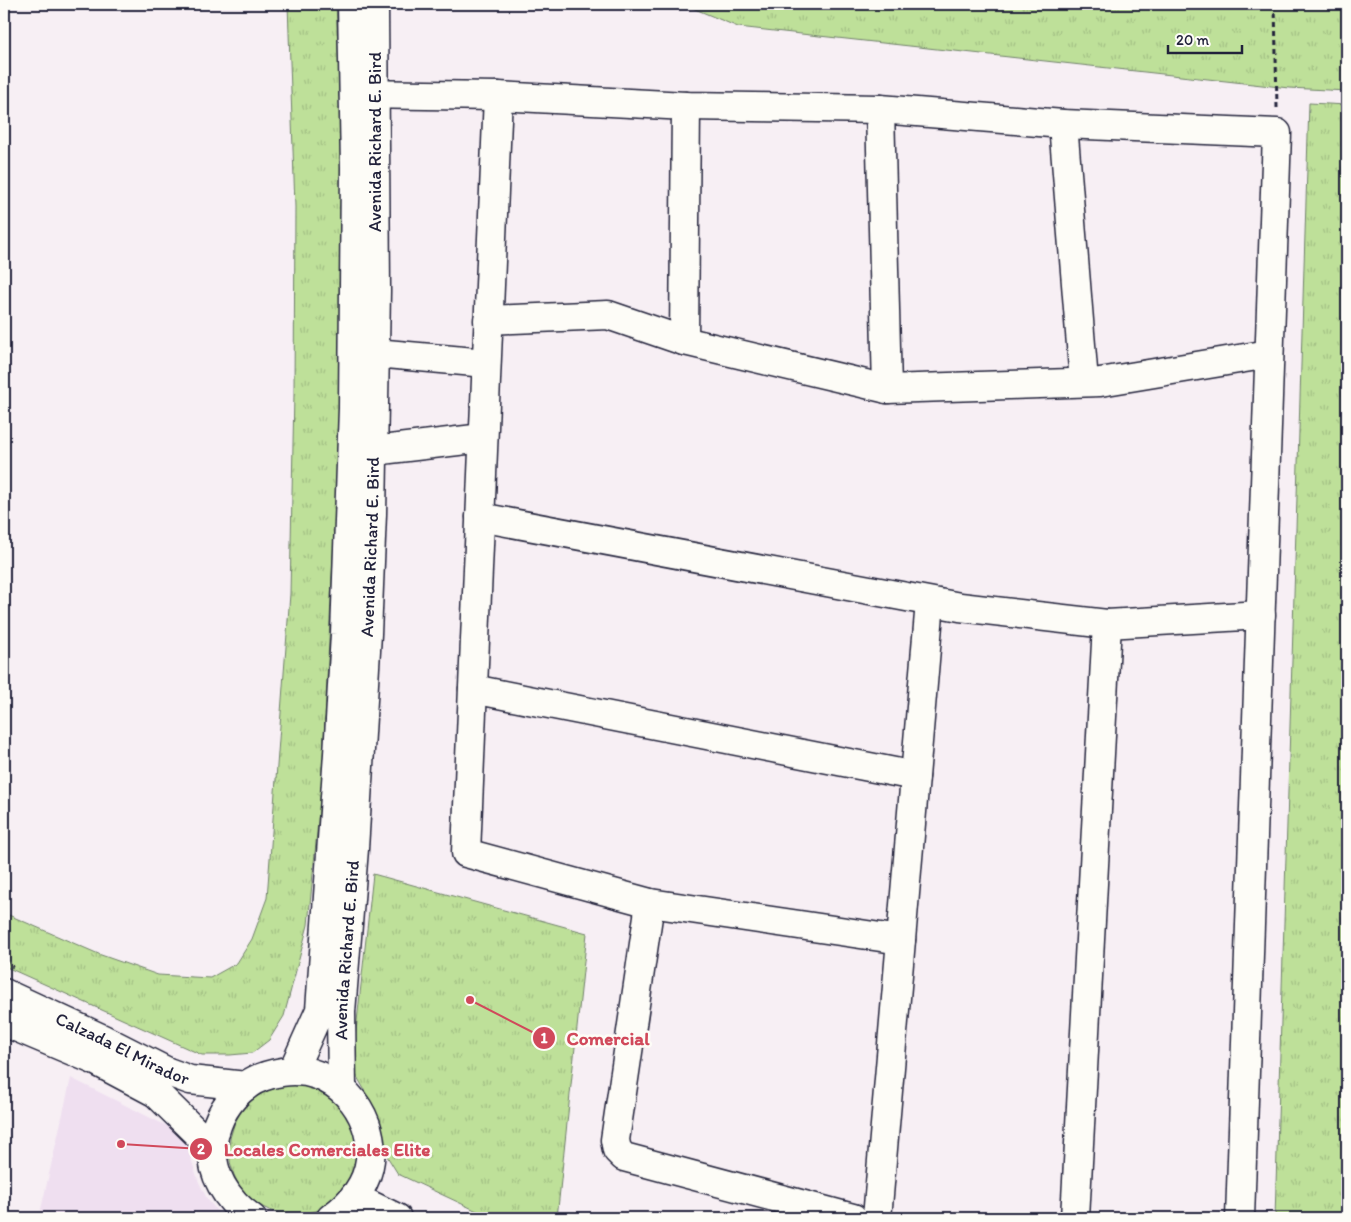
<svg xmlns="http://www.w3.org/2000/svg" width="1351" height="1222" font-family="Itim,sans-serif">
<defs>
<pattern id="grass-tufts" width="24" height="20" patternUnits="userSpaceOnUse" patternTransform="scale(1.25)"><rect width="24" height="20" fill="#bee099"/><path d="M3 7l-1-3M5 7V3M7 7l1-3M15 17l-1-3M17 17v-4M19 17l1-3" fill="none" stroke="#a3c085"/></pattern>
</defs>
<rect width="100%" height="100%" fill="#f7eff4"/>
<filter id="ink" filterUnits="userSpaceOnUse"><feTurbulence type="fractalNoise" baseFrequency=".02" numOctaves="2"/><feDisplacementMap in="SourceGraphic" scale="10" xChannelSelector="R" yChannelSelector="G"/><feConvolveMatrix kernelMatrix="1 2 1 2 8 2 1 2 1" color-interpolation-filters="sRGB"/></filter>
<g filter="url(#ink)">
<!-- built -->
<path fill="#efdff0" d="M71,1078L183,1134L198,1180L207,1199L223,1218H39Z"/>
<!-- grass -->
<path fill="url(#grass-tufts)" stroke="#70816a" d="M288,4H336L342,134V269L338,459L322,780L308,925L284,1016L269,1040L252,1053L230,1055H202L4,966V913L101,955L158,975L210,978L237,963L252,939L267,898L290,594L294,394L295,207Z
M683,4H1347V91L1289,88L738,27Z
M1309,103L1347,105V1218H1275Z
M373,874L587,933L557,1218H492L398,1174L382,1148L364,1089L352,1068Z
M229 1150a65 65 0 1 1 130 0a65 65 0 1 1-130 0Z"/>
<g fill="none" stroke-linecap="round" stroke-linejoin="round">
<!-- minor casing -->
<g stroke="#22223b" stroke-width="31">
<g id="minor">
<path d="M354,94L498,96L686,106L880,109L1063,124L1277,133L1240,1218"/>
<path d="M498,96L466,853L650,903L901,940L930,602"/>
<path d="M880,109L887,389"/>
<path d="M1063,124L1084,382"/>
<path d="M488,320L608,315L684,341L887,389L1100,382L1269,354"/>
<path d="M684,341L686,106"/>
<path d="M375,353L486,363"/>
<path d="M373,451L483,438"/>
<path d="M480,517L960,607L1107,624L1261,615"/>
<path d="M473,689L915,776"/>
<path d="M650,903L615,1140L617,1150L624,1157L853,1218"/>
<path id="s1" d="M4,993L103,1039L168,1072L190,1080L246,1086"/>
<path d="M4,1022L94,1060L156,1093L212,1148"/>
<path d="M293,1070L320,1010L338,754L345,634L353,408L355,168L352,4"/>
<path id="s2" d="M342,1088L341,1012L354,849L367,634L372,514L376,291L374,4"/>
<path d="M354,1197L397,1218"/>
<path d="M252,1218C227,1201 209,1173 213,1141C217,1118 228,1099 247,1085C258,1077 270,1074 282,1072C332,1063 376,1111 370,1160C367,1185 351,1204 331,1218"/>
<path d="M877,1218L901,940"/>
<path d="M1075,1218L1107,624"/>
</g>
</g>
<!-- path -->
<path stroke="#22223b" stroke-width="3" stroke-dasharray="5 4" stroke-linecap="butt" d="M1275,4L1277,108
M4,961L13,967"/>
<!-- minor -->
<use href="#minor" stroke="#fdfcf7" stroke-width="28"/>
</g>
</g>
<g text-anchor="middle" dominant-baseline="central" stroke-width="5" stroke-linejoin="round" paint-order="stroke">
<!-- street labels -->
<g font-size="18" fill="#22223b" stroke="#fdfcf7">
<text transform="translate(375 142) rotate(-90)">Avenida Richard E. Bird</text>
<text stroke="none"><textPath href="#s2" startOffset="542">Avenida Richard E. Bird</textPath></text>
<text stroke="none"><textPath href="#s2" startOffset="138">Avenida Richard E. Bird</textPath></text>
<text stroke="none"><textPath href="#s1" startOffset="131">Calzada El Mirador</textPath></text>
</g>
</g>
<!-- callouts -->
<path fill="none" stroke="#d1495b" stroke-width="2" d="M470 1000L544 1038M121 1144L201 1149"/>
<g fill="#d1495b" stroke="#fdfcf7" stroke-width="2">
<circle cx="470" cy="1000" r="5"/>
<circle cx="121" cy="1144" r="5"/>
<circle cx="544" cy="1038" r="12"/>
<circle cx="201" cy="1149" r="12"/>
</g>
<g font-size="15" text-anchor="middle" font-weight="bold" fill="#fff">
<text x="544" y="1043">1</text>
<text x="201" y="1154">2</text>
</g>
<g font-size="19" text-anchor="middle" font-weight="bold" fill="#d1495b" stroke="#fdfcf7" stroke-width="5" stroke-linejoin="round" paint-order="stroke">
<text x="608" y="1045">Comercial</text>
<text x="327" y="1156">Locales Comerciales Elite</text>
</g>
<!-- margin -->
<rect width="1351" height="1222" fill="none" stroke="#fdfcf7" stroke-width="20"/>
<rect x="10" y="10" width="1331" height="1202" fill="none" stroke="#22223b" stroke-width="2" filter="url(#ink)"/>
<!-- scale -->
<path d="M1168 45v8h74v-8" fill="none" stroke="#22223b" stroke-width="2.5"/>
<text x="1176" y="45" font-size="15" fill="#22223b" stroke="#fdfcf7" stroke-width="4" paint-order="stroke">20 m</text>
</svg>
